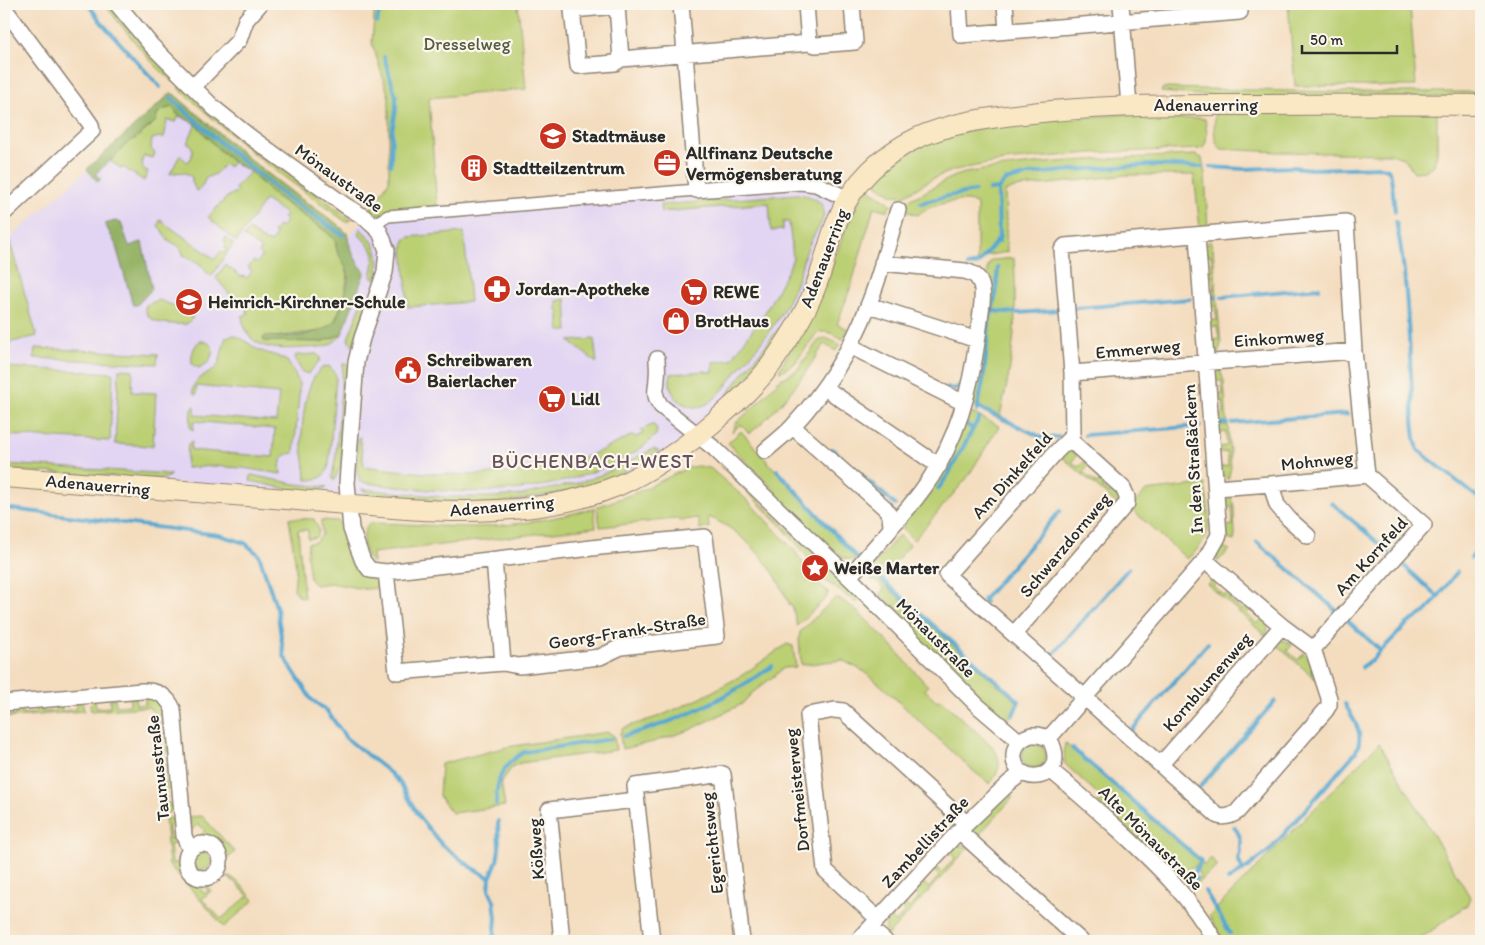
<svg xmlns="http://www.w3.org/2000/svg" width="1485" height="945" font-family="Itim,sans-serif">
<rect width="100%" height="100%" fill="#fbf7ec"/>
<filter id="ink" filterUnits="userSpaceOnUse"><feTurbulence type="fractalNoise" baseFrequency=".02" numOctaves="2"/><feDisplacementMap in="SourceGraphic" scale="10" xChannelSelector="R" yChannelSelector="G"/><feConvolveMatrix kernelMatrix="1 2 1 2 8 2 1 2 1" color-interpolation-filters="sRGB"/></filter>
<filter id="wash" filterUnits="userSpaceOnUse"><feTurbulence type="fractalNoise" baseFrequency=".0096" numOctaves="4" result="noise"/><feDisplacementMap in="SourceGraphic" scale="20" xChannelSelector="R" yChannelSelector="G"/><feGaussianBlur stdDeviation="1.12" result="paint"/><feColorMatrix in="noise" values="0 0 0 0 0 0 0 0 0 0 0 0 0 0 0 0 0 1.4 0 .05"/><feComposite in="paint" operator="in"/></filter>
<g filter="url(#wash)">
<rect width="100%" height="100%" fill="#f4ddbf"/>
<!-- built -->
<path fill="#e2d4f3" d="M173,94L273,183L348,239L366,216L437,207L807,187L848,206L799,322L705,433L593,492L494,507L4,470V344L37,336L9,239Z"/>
<!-- green -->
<path fill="#bbcf73" stroke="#737d4f" d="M104,4H111L176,78L172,82L148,58Z
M375,4H518L526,89L429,98L437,207L366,216L389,181V97L372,43Z
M1288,4H1410L1416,86H1295Z
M182,84L278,166L352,220L346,222L257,157L178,88Z
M1163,88L1337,92H1481V97L1242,98L1161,92Z
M172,107L179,116L176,122L167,120L165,134L163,139L160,137L152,139L151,149L155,153L153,158L144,156L142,160L143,169L148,171L144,181L123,167L122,169L110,161C116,156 120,149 126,144C136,136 155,128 157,115L162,110Z
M1215,111L1437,112V153L1434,165L1425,171L1414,172L1405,159L1392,154L1279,152L1222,149C1211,143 1215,122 1215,111Z
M1145,112L1146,120L1200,118L1205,119C1206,129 1209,139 1203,148L1199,149L1090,153L1004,161L954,170L932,179L904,196L892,195L873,181L881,172L924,143L983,126Z
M196,124L217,148L233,162L229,167L225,164L215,174L206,178L201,188L196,191L192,182V177C185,171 179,172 170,174L180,155L187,162L191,159L193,150L190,144L187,143Z
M1196,155L1202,158L1205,174L1208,229H1200L1194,175H1127L1014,188L1005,192L1007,252L984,256L977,264V204C965,196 927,205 918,215L899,209V202C922,198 941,179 965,173C991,168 1018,166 1044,163C1095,159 1145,157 1196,155Z
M250,172L275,196L328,233L335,241L337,251L344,262L348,275L342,304L334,322L321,331L274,337L266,336L264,341L322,342L342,334C330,349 320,347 303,348C275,350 246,350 242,316L248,314L244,301L237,303L216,278L225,265L242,277L243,276L247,278L252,271L248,268L253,261L257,263L262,256L259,253L261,249L244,237L249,230L266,242L268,241L271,243L276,235L273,233L278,226L281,228L286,221L283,218L286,214L265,200L236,242L208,217L226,198L237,191L235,188Z
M867,188L889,202L892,206H889L888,211L874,207L851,286L837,324L848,329L843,339C834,335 827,329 817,333L795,363L780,372L779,371L826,283L850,217Z
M798,194C807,195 821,199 823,208C827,220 814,233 810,243C802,259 800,277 792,293C779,323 756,349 735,374C727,384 721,394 710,402C690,417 664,396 671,374L706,371V372H713V362L731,360L766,311L789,268L793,258L789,222H783V230L771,231L769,203L661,212L660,205Z
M160,220L215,259L221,251L224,253L227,249L224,247L227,243L224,241L226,237L233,244L212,276L208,274L199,263L183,255C181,245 176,245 168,240C163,236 163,229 158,226Z
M360,228C378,246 382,253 376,279L371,277C376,253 377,253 359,235Z
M464,232L470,302L408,307L403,247L405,240L409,237Z
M822,234H824L800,306L758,366L729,397L727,395C748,365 775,338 793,305C805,283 807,254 822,234Z
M9,239L37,336L4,344V242Z
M1210,241L1213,249L1217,296L1203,297V291L1214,290L1213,276L1204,277L1203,271L1212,270L1211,255H1202L1205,245Z
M1014,258C1016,291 1016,325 1011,359C1009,378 1004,397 1000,416L1043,437V439L975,408L971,404L985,315L988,267L991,261L993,260Z
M364,297L369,299L353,345H352L348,340L349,336Z
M1217,298L1221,344L1218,354L1212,349L1209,341L1219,339L1217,326L1208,327V321L1217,320L1215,306L1205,307L1203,299Z
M566,299L568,331H561L559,330V310H557V301Z
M159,300L177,307L193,303L192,319L187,324C173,324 147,326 145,308L146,305Z
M233,335L241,338L258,350L277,356L287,361L295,374L299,384V395L294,453C281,454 279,462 281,474L243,468L213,466L186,468L188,444L192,441L191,450L273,457L275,429L194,421L193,430L190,428L191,409L195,406V415L276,422L279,394L197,386L196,395L193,393C192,375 210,377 218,365C222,357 222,346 226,337Z
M825,338L840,344L836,351L824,344C803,378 780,409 749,434L741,424L732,432L736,423L759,402L779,380L797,370L818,341Z
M594,339L597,363L569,341Z
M200,341C207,341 212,344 213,351L209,362L199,368L192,364C191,355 193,346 200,341Z
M35,348L158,354L157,364L34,358Z
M317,354L320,357V360L308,374L302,372L295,359V356L298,355Z
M343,364H349L341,466L334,481L332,477L336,455Z
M329,366L335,373L336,378L329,465C325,478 319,480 306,480C306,468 303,457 302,446C301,428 305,367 329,366Z
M4,367L113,373L110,441L4,435Z
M1219,367L1224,381L1227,422L1214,424L1213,416L1224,414L1223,401L1214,402V395L1223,394L1222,381H1213L1214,373Z
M119,369L133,370L132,392L156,393L153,446L115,444Z
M970,414H974L999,426L967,478L914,540L903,530V523L966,415Z
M652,425H654L657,430L656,435C644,448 628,457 612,464C532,501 444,494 360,482L356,466L358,438L360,437L364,466C440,477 515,481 588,456C604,450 618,442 633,435L635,437L643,434L641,430Z
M1228,425L1231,467L1228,480L1222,474L1220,467L1228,466L1227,452L1218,453V447L1227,446L1226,432L1215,434L1214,426Z
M741,431L775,470L857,559L849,560L844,558L801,523L788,511L774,490L728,443Z
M653,449L659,451L612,478L575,490L496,504L382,498L369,494L361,489L445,497H493L521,495L578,483L603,474Z
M1065,451L1074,452L1077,454L1072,462L1079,467L1085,461L1089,464L1083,472L1097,484L1103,477L1108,481L1102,488L1109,494L1115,487L1120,497L1118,505L1061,456Z
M716,461L737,479L851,591L860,600L858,602H855L820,577L806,555L785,530Z
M4,464L171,474L168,477L159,479L4,470Z
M697,466L710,468L747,500L795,551L811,576L809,577L816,586L819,584L828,591L827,597L797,626L792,605H790C785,596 781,585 776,577C760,552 736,527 708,517L709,528L700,529L698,518L684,520L675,519L600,527L597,507L640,491L687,468Z
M251,475L295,484L327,487C308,497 272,485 250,481Z
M1205,484C1207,501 1213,527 1203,542C1199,548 1193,554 1187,559L1130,508L1146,491Z
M1230,494L1234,506L1235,536L1234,541L1225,538L1222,547L1230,550L1217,562V552L1224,526L1233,525L1232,507L1223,508L1226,498Z
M594,508L596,527L372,553L373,563C362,554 360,534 369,523C404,523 438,527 473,527C514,526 554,519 594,508Z
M289,518L314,519L319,530L317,537L308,539V530H298L304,598L298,596L294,589L296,568Z
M321,520L338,521L340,524L372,577L379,581L383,588L364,589L330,583L315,585L310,579L307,555L308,543L315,542L322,535Z
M899,535L910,545L881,578L871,568Z
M870,572L1017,702L1013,713L1007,720L973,692L900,619L880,594L884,589L877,581L872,580Z
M1215,576L1218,579L1213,586L1225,596L1231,589L1234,592L1229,599L1242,611L1248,604L1252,608L1246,614L1257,624L1263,618C1268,623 1269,629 1266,636L1207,584Z
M835,598C851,597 914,671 928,686L925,690L937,701L940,699L992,746C1003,760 1000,771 990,784L972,770L884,688L865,672L842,660L801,665L799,639L800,632Z
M1282,640L1293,644L1287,651L1298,660L1304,653L1308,656L1318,681L1274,643Z
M787,644L793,646L796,667L784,668L751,694L742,704L690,730L653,742L622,749L620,733L623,728L660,716L701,698L744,674Z
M145,695L163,703L167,714L159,715L160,729L158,727L155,713L148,707L91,711L90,704L95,699L96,708L110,707V699L115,698L116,706L130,705V697L135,696L136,705L145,704Z
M79,701L83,705L84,711L4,718V716L16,715V706H21L22,714L36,713L35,705L41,704L42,712L56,711L55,703H61L62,711L76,709L75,702Z
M169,732V737L161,739L162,747L169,746L170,751L162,753L163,765H171L172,770L164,771L165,784L173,783V788L165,790L167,804L175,803V806L170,812L165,813L158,736L161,733Z
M608,732L614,736L616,750L520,763L513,766L501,782L505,806L452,813L439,796L441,764L507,747Z
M1065,743L1199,861L1194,868L1191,867L1184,875L1192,884L1200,876L1197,870L1201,863L1204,865L1211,858L1218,866L1191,888L1180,876L1098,803L1102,798L1065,764L1064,749Z
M1379,743L1470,897L1467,905L1417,941H1223L1209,916Z
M1022 756a12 12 0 1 1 24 0a12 12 0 1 1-24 0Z
M1011,794L1012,799L1009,802L975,839L974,826L986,812Z
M202,816L235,852L228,858L220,846L215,842L200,837L205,830L198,824L192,830L188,817Z
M171,818L177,823L169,825L170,839L177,838L179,843L170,845L172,863H180L183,874L180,877L169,865L165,819Z
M958,845L969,847L888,935C884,929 885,922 889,917L896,922L905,912L900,906L903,903L909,908L919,898L911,890L920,880L929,888L939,876L933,870L936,866L942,872L955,858L949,852Z
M193 861a9 9 0 1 1 18 0a9 9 0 1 1-18 0Z
M185,876L195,883L205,894L208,890L204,885L205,884L211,891L202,899L221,919L248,896L236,883L227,877L224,879L223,877C236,874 246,891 254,900L224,927L182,879Z"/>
<!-- forest -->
<path fill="#94b265" stroke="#606e48" d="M171,93L175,95L248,158L297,196L336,223L347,233C349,246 355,263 365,271L342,334L322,342L264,341L263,338L266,336C281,339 322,335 333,323C340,315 349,285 348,275C347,265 340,259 337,250C336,248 336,245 336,242C334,239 331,236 328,233L275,196L250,172L233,162L217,148L196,124L179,116L172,107L162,110L157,114L156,121L135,139L128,143L110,161L95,174L101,179L98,182L87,169Z
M115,221L121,223L129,246L142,242L152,289L137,305H133L115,243L105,224Z"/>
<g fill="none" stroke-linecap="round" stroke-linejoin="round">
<!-- stream -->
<path stroke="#54a7d0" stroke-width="4" d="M88,4L101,22L160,87
M377,22L381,4
M384,57L396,96V110L392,131L391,165
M171,98L215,138L286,197L343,235
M1210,167L1244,169L1291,167L1312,169L1381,167L1388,169L1391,176L1395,211
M989,190L998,189
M921,203L948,196L975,191
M1396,222C1408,277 1408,334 1412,390C1413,410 1412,431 1418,450L1481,500
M999,242L998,189L1005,181L1033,174L1074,170L1148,165L1202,167
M968,266L978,264L1000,237
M1222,297L1319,288
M1206,298L1216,297
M1076,308L1190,299
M992,311L1018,313L1059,310
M948,388L955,389L963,383
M978,407L1043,438L1059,437
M977,411L984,375L989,321L996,294L998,267
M964,423L973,429
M1232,423L1347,414
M1215,424L1227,423
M1085,435L1200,426
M832,449L837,453
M838,454L842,458
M848,463L850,465
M854,468L866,479
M777,470L857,558
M869,482L875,486
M876,488L888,498
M938,489L948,475L979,418
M891,501L895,505
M1332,503L1390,553
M4,508L219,535L245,543L259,555L277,609L284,656L311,699L327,711L346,738L390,773L400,783L420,818L442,845L471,867L490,878
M1257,542L1338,612
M1471,558L1481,546
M1399,561L1438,597
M871,570L1019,701L1013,715
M985,602L983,600L1060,511
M1347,620L1381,651
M1049,659L1129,568
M1362,667L1371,661L1407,624L1427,611L1457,572
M1131,731L1208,643
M624,736C678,722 726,699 772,666
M1072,748L1201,861L1193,875L1196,879
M1198,789L1275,701
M496,804C496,779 502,765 524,752L611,739
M1234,827C1243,838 1242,846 1238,859L1243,871
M1228,880L1248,867L1270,850L1355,753C1366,734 1354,721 1345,704
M1205,891L1230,933
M494,941L496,918L494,901L489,890L490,878L497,861L499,849L498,821"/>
</g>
</g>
<g filter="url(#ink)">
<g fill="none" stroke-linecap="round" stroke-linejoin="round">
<!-- pedestrian casing -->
<g stroke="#908475" stroke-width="14">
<path id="pedestrian" d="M374,227L381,220L388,216L696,190"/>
</g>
<!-- minor casing -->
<g stroke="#908475" stroke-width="18">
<path id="minor" d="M117,4L151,45L214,108L249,136L346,206L364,217L380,232L387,250L385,272L362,338L356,362L347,483L351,529L363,561L370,570L386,572
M681,4L696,190L801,182L816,184L848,199
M806,4L809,43
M959,4L961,35L1240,12L1239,4
M1005,4L1007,31
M1121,4L1129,106
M4,8L84,115L91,125L92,131L4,213
M621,59L617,6L572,10L578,66L615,63L621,59L809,43L816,45L855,42L852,4
M193,87L239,40L246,20L260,4
M1346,222L1354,351L1367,475L1424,525L1313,649L1329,698V705L1326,710L1237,812C1231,816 1226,818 1218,816L947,575L1055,453L1069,439L1073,432L1072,373L1062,250L1065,246Z
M869,305L977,340
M850,346L964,403
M657,359C657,365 658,371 657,377C657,391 652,393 661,406L715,449L849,577L978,706L1019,741
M1072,373L1354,351
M825,388L939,466
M793,427L885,508L890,515L891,527
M765,451C774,443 785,435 793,426C825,391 851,350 868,306C881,275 888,242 898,210
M1271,484L1277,505L1289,519L1308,536
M1216,488L1271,484L1367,475
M705,537L717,636L621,647L600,657L519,666L503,663L397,672L386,572L600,547Z
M494,560L503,663
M1205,560L1282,626L1313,649
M849,577L889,531L891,527C909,508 925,489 938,466C964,421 974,370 980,320C981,308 985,292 980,282C977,275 972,273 965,271L882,263
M1014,634L1127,503V497L1123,488L1069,439
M4,703L142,691C157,690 167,695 173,709L184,836L190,850
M1031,735H1038L1049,738C1074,783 1011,788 1014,754C1015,744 1022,738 1031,735Z
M1049,738L1205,560L1219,535L1197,236
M1161,764L1282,626
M1050,770C1074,789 1097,810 1120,831C1156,864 1191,898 1215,941
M959,831L1081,941
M186 861a17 17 0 1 1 34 0a17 17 0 1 1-34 0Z
M878,919L825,870L808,715L835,710L843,711L966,823
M870,928L885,941
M562,941L549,810L636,800
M652,941L635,786L723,774L742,941
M858,941L959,831L1009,783L1022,773"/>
</g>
<!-- secondary casing -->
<g stroke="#908475" stroke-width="22">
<path id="secondary" d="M4,477C98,485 192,492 286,499C392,507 516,527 617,486C652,471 685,447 714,422C737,402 760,382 777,356C793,333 808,309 817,283C825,262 829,240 838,219C852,183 883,154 917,138C950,123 987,118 1023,114C1089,106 1156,105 1223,105C1309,105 1395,104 1481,105"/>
</g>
<!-- pedestrian -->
<use href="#pedestrian" stroke="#fff" stroke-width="11"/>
<!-- minor -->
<use href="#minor" stroke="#fff" stroke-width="15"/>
<!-- secondary -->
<use href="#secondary" stroke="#fae7c3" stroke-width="20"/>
</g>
</g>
<!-- icons -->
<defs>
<g id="school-disc" transform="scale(1.4375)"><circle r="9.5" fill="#c8321e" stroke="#fbf7ec"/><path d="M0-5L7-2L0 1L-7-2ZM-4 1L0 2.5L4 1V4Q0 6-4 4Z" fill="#fff"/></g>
<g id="office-disc" transform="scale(1.4375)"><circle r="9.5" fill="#c8321e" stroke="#fbf7ec"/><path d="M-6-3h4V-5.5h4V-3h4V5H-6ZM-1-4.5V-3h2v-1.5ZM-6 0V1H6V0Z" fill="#fff"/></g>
<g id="building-disc" transform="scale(1.4375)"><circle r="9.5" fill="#c8321e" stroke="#fbf7ec"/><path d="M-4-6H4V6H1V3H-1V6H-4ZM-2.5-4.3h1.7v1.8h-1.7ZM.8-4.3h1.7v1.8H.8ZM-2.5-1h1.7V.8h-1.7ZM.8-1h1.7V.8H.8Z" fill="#fff"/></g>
<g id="pharmacy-disc" transform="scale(1.4375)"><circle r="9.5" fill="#c8321e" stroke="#fbf7ec"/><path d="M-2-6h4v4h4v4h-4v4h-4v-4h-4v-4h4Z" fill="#fff"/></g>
<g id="supermarket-disc" transform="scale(1.4375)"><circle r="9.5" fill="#c8321e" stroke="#fbf7ec"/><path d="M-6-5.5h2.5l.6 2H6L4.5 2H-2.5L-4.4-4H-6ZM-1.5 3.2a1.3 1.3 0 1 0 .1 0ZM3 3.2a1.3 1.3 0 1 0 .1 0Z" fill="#fff"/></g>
<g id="shop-disc" transform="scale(1.4375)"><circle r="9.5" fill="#c8321e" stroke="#fbf7ec"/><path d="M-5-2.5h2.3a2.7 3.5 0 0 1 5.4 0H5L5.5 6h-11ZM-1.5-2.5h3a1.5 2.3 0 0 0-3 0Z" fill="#fff"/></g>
<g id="civic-disc" transform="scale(1.4375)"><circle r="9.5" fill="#c8321e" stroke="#fbf7ec"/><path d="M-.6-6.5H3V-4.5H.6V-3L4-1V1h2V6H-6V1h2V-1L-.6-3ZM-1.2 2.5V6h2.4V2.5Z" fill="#fff"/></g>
<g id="sight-disc" transform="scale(1.4375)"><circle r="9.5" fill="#c8321e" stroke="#fbf7ec"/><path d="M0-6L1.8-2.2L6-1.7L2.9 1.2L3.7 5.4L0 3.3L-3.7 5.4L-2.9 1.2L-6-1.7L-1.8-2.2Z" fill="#fff"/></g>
</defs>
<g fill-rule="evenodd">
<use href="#school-disc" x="553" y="136"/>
<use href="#office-disc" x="667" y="163"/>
<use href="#building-disc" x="474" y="168"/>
<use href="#pharmacy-disc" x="497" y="289"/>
<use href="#supermarket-disc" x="694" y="292"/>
<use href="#school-disc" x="189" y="302"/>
<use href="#shop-disc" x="676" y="321"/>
<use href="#civic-disc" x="408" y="370"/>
<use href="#supermarket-disc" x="552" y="399"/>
<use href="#sight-disc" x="815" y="568"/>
</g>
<g text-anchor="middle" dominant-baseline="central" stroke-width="4.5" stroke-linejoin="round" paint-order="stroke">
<!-- park labels -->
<g font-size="18" fill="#565c41" stroke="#fbf7ec">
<text x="467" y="44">Dresselweg</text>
</g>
<!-- street labels -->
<g font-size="18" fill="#2b2b2b" stroke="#fbf7ec">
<text x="1206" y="105">Adenauerring</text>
<text transform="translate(339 178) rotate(36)">Mönaustraße</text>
<text transform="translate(824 258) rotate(-69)">Adenauerring</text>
<text transform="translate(1279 338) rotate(-4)">Einkornweg</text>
<text transform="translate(1138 349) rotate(-5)">Emmerweg</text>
<text transform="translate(1193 459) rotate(-93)">In den Straßäckern</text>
<text transform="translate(1317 461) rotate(-6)">Mohnweg</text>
<text transform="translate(1012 475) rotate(-48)">Am Dinkelfeld</text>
<text transform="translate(98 485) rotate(5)">Adenauerring</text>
<text transform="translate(502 506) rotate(-5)">Adenauerring</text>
<text transform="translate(1065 545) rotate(-50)">Schwarzdornweg</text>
<text transform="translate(1371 556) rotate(-48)">Am Kornfeld</text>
<text transform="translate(627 631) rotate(-9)">Georg-Frank-Straße</text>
<text transform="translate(936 638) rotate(45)">Mönaustraße</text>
<text transform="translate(1207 682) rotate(-49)">Kornblumenweg</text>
<text transform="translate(158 768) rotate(-96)">Taunusstraße</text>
<text transform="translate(797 790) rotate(-96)">Dorfmeisterweg</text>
<text transform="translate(1151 838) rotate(45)">Alte Mönaustraße</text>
<text transform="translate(925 842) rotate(-47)">Zambellistraße</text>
<text transform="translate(712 843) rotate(-96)">Egerichtsweg</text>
<text transform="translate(536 849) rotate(-94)">Kößweg</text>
</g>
<!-- poi labels -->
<g font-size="18" font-weight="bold" fill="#2b2b2b" stroke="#fbf7ec" text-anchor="start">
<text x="572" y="136">Stadtmäuse</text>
<text x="686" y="153">Allfinanz Deutsche<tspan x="686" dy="21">Vermögensberatung</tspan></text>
<text x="493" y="168">Stadtteilzentrum</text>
<text x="516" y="289">Jordan-Apotheke</text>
<text x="713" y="292">REWE</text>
<text x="208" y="302">Heinrich-Kirchner-Schule</text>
<text x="695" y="321">BrotHaus</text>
<text x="427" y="360">Schreibwaren<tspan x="427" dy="21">Baierlacher</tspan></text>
<text x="571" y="399">Lidl</text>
<text x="834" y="568">Weiße Marter</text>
</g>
<!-- quarter labels -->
<g font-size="20" letter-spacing="1" fill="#66515c" stroke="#fbf7ec">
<text x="593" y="461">BÜCHENBACH-WEST</text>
</g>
</g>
<!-- margin -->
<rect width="1485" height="945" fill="none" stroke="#fbf7ec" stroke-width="20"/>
<!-- scale -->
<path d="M1302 45v8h95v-8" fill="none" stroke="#2b2b2b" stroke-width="2.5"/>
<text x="1310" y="45" font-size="15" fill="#2b2b2b" stroke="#fbf7ec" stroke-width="4" paint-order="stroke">50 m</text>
</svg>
